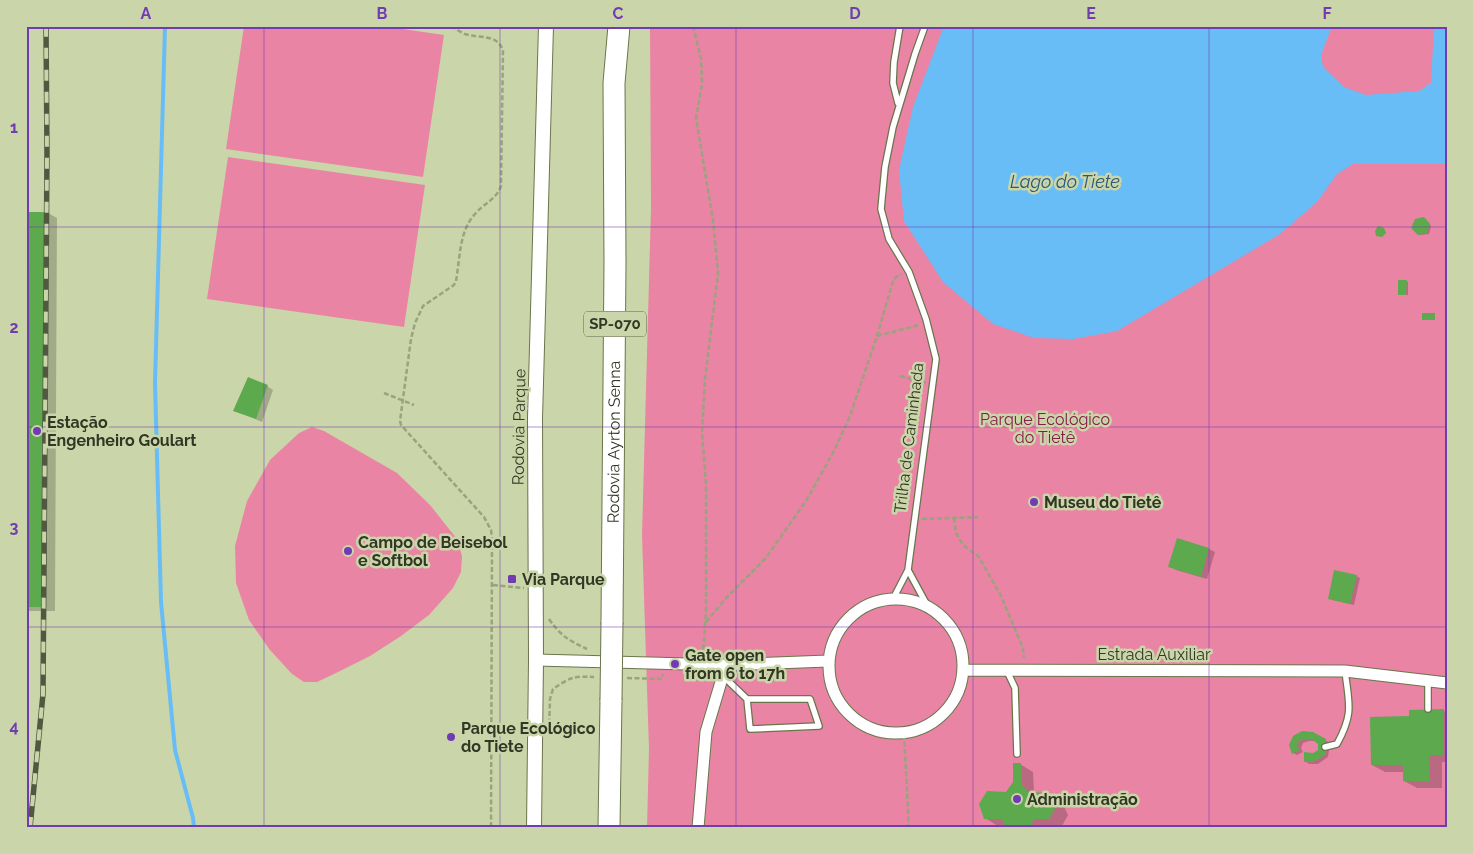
<svg xmlns="http://www.w3.org/2000/svg" width="1473" height="854" font-family="Raleway,sans-serif">
<rect width="100%" height="100%" fill="#cad6a9"/>
<!-- green -->
<path fill="#e984a4" d="M244,26H382L444,35L423,177L226,149Z
M650,26H1447V828H647L649,749L642,535L651,208Z
M228,157L425,185L404,327L207,299Z
M312,427L324,431L397,473L430,505L457,539L462,556L461,572L453,588L429,615L401,636L370,656L336,673L317,682H304L292,674L270,650L249,620L236,583L235,546L247,501L270,460L299,433Z"/>
<!-- water -->
<path fill="#68bdf7" d="M944,26H1332L1321,55L1323,67L1344,87L1366,95L1419,91L1431,83L1434,26H1447V164H1353L1337,174L1317,202L1280,234L1117,331L1073,339L1034,338L993,324L943,282L904,221L899,170L913,107Z"/>
<!-- shadow -->
<path fill="#0003" d="M26,213H48L57,218L55,611H26Z
M1426,219L1431,226L1429,234L1420,235L1418,234Z
M1406,281L1408,282V295H1401L1399,294Z
M267,386L273,390L262,422L235,410Z
M1178,539L1209,549L1215,552L1207,579L1176,570L1170,566Z
M1356,576L1360,578L1354,605L1333,600L1329,598Z
M1444,711L1447,712V762H1442V788H1417L1404,781V772H1385L1372,765Z
M1313,733L1330,743L1328,757L1318,764H1309L1305,761L1319,751V743L1317,741H1309L1303,743L1301,748L1303,752L1297,755L1293,753L1291,745Z
M1020,764L1033,772L1034,792L1035,794H1048L1062,802L1068,815L1062,826H1047L1046,828H1007L1006,826H998L985,818L1014,783Z"/>
<g fill="none" stroke-linecap="round" stroke-linejoin="round">
<!-- stream -->
<path stroke="#68bdf7" stroke-width="4" d="M165,26L155,383L161,602L175,750L193,818L194,828"/>
</g>
<!-- building -->
<path fill="#5da94e" d="M26,212H48L46,607H26Z
M1424,217L1430,224L1427,233L1418,235L1411,228L1415,219Z
M1378,226L1384,228L1386,233L1382,237L1376,236L1375,231Z
M1398,280H1407L1406,295H1398Z
M1422,313H1435V320H1422Z
M248,377L268,385L256,419L233,411Z
M1177,538L1209,548L1201,577L1168,567Z
M1334,570L1357,575L1350,604L1328,599Z
M1444,709V755H1429L1430,781H1403V765H1371L1370,717L1409,716V710Z
M1302,731L1313,732L1326,739L1325,755L1313,762H1304V752L1313,753L1318,750V744L1313,740L1305,739L1299,741L1297,745L1300,750L1292,754L1289,745L1293,736Z
M1013,763H1021V783L1028,792L1049,793L1056,807L1049,819H1034L1030,828H1006L1002,819H984L979,804L987,791L1006,792L1013,782Z"/>
<g fill="none" stroke-linecap="round" stroke-linejoin="round">
<!-- service casing -->
<g stroke="#6a754b" stroke-width="8">
<path id="service" d="M898,103L893,83L894,62L900,26
M908,570L927,605
M894,597L908,570L936,359L926,319L909,272L889,239L881,209L885,167L893,127L915,54L925,26
M1007,671L1015,688L1017,754
M722,675L747,699L750,729L819,726L810,699H747
M1428,681V709
M1325,747L1337,744C1354,713 1349,704 1345,671"/>
</g>
<!-- minor casing -->
<g stroke="#6a754b" stroke-width="13">
<path id="minor" d="M829 666a67 67 0 1 1 134 0a67 67 0 1 1-134 0Z
M536,660L726,665L828,661
M963,670L1345,671L1447,683
M698,828L706,732L726,665"/>
</g>
<!-- tertiary casing -->
<g stroke="#6a754b" stroke-width="16">
<path id="tertiary" d="M534,828L536,660L535,418L546,26"/>
</g>
<!-- motorway casing -->
<g stroke="#6a754b" stroke-width="23">
<g id="motorway">
<path id="s1" d="M612,622L615,262L614,83L619,26"/>
<path d="M609,828L611,700"/>
</g>
</g>
<!-- path -->
<path stroke="#99a37e" stroke-width="2.5" stroke-dasharray="5 2.5" stroke-linecap="butt" d="M451,26C456,29 460,32 465,34C479,39 496,33 503,50L501,186C496,200 484,203 475,214C459,231 460,259 456,281L454,285L423,306L415,323L411,339L400,421L401,425L484,517L491,530L492,538L491,828
M693,26L701,58L702,84L696,118L713,220L718,273L705,379L702,433L706,484V612L703,653
M877,336L919,325
M900,376L926,383
M384,393L414,405
M954,518L956,533L963,545L979,557L1001,596L1023,648L1024,658
M922,519L978,517
M493,585L524,588
M27,600L28,228
M549,619C561,636 568,640 587,649
M706,622L728,596L765,559L806,501L834,451L850,416L877,336L893,281L896,277L902,274
M627,678L662,679L663,674
M549,731L550,699L553,689C570,677 574,676 594,677
M904,734L909,828"/>
<!-- service -->
<use href="#service" stroke="#fff" stroke-width="5.5"/>
<!-- minor -->
<use href="#minor" stroke="#fff" stroke-width="11"/>
<!-- tertiary -->
<use href="#tertiary" stroke="#fff" stroke-width="14"/>
<!-- motorway -->
<use href="#motorway" stroke="#fff" stroke-width="21"/>
<!-- rail casing -->
<g stroke="#515740" stroke-width="5.5">
<path id="rail" d="M30,828L43,694L47,154L46,26"/>
</g>
<!-- rail -->
<use href="#rail" stroke="#cad6a9" stroke-width="4" stroke-dasharray="11" stroke-linecap="butt"/>
<!-- motorway-bridge casing -->
<g stroke="#6a754b" stroke-width="23" stroke-linecap="butt">
<path id="motorway-bridge" d="M611,700L612,622"/>
</g>
<!-- motorway-bridge -->
<use href="#motorway-bridge" stroke="#fff" stroke-width="21"/>
</g>
<!-- grid -->
<path fill="none" stroke="#713bb2" stroke-width="1" stroke-opacity="0.55" d="M264,26V828M500,26V828M736,26V828M973,26V828M1209,26V828M26,227H1447M26,427H1447M26,627H1447"/>
<!-- markers -->
<g fill="#713bb2" stroke="#cad6a9" stroke-width="2">
<circle cx="37" cy="431" r="5"/>
<circle cx="1034" cy="502" r="5"/>
<circle cx="348" cy="551" r="5"/>
<rect x="507" y="574" width="10" height="10" rx="2.5"/>
<circle cx="675" cy="664" r="5"/>
<circle cx="451" cy="737" r="5"/>
<circle cx="1017" cy="799" r="5"/>
</g>
<g text-anchor="middle" dominant-baseline="central" stroke-width="5" stroke-linejoin="round" paint-order="stroke">
<!-- shield labels -->
<rect fill="#cad6a9" stroke="#60674d" stroke-width="1" x="584" y="311.5" width="62" height="25" rx="4"/>
<g font-size="15" font-weight="bold" fill="#323725">
<text x="615" y="324">SP-070</text>
</g>
<!-- park labels -->
<g font-size="16" fill="#841e48" stroke="#cad6a9">
<text x="1045" y="419">Parque Ecológico<tspan x="1045" dy="18">do Tietê</tspan></text>
</g>
<!-- poi labels -->
<g font-size="16" font-weight="bold" fill="#323725" stroke="#cad6a9" text-anchor="start">
<text x="47" y="422">Estação<tspan x="47" dy="18">Engenheiro Goulart</tspan></text>
<text x="1044" y="502">Museu do Tietê</text>
<text x="358" y="542">Campo de Beisebol<tspan x="358" dy="18">e Softbol</tspan></text>
<text x="522" y="579">Via Parque</text>
<text x="685" y="655">Gate open<tspan x="685" dy="18">from 6 to 17h</tspan></text>
<text x="461" y="728">Parque Ecológico<tspan x="461" dy="18">do Tiete</tspan></text>
<text x="1027" y="799">Administração</text>
</g>
<!-- street labels -->
<g font-size="16" fill="#323725" stroke="#cad6a9">
<text transform="translate(519 427) rotate(-89)">Rodovia Parque</text>
<text transform="translate(909 438) rotate(-83)">Trilha de Caminhada</text>
<text stroke="none"><textPath href="#s1" startOffset="180">Rodovia Ayrton Senna</textPath></text>
<text x="1154" y="654">Estrada Auxiliar</text>
</g>
<!-- water labels -->
<g font-size="18" font-style="italic" fill="#2b5876" stroke="#cad6a9">
<text x="1065" y="181">Lago do Tiete</text>
</g>
</g>
<!-- border -->
<rect width="1473" height="854" fill="none" stroke="#cad6a9" stroke-width="55"/>
<rect x="28" y="28" width="1418" height="798" fill="none" stroke="#713bb2" stroke-width="2"/>
<g font-size="16" text-anchor="middle" font-weight="bold" fill="#713bb2">
<text x="146" y="19">A</text>
<text x="382" y="19">B</text>
<text x="618" y="19">C</text>
<text x="855" y="19">D</text>
<text x="1091" y="19">E</text>
<text x="1327" y="19">F</text>
<text x="14" y="133">1</text>
<text x="14" y="333">2</text>
<text x="14" y="533">3</text>
<text x="14" y="732">4</text>
</g>
</svg>
